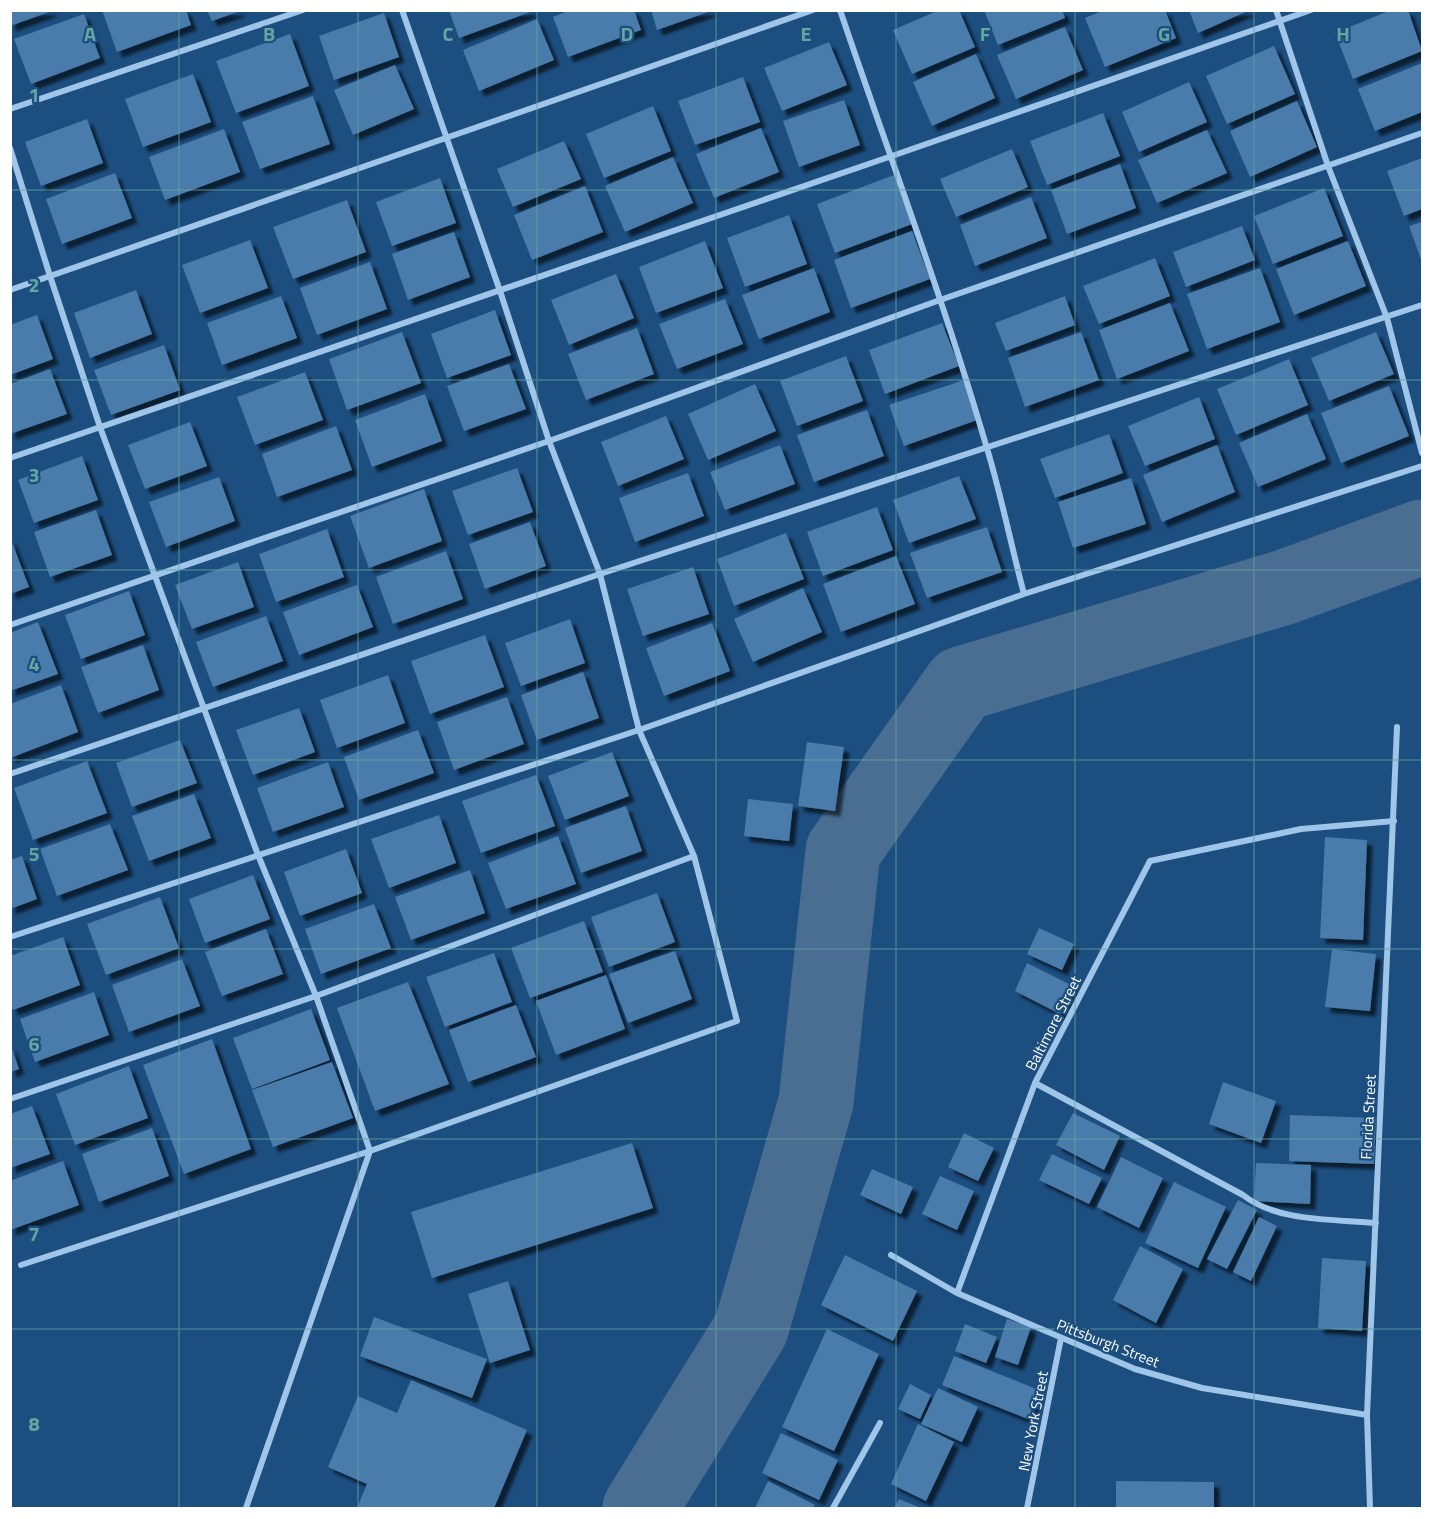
<svg xmlns="http://www.w3.org/2000/svg" width="1433" height="1519" font-family="'Titillium Web',sans-serif">
<defs>
<filter id="shadow"><feDropShadow dx="5.5" dy="5.5" stdDeviation="1.5" flood-color="#0009"/></filter>
</defs>
<rect width="100%" height="100%" fill="#1c4e7f"/>
<g fill="none" stroke-linecap="round" stroke-linejoin="round">
<!-- river -->
<path stroke="#4a6e92" stroke-width="75" d="M640,1508L751,1329L816,1102L843,851L961,684L1285,587L1422,537"/>
</g>
<!-- building -->
<path fill="#497bab" filter="url(#shadow)" d="M10,10H52V11L10,26Z
M102,10H186L191,25L117,52Z
M207,10H240V11L212,21Z
M449,10H533V11L459,38Z
M570,10H634L641,30L568,57L553,17Z
M651,10H711V11L657,30Z
M939,10H959L975,47L912,74L893,30Z
M984,10H1062L1065,18L998,45Z
M1104,10H1165L1176,38L1105,67L1085,18Z
M1189,10H1250L1198,33Z
M1391,10H1408L1422,51L1353,79L1335,33Z
M384,13L399,57L334,80L319,36Z
M84,14L100,58L31,84L14,39Z
M537,19L554,60L479,91L463,50Z
M1065,27L1083,70L1016,99L997,55Z
M290,34L309,86L236,113L216,61Z
M829,42L847,85L782,111L764,68Z
M1274,46L1295,94L1227,124L1206,76Z
M976,54L995,98L932,126L913,82Z
M1422,63V112L1375,131L1358,89Z
M395,65L414,109L353,135L334,90Z
M193,74L211,122L143,147L125,99Z
M743,77L760,122L695,145L678,101Z
M1189,82L1207,122L1139,152L1122,112Z
M313,96L330,144L260,169L242,122Z
M844,100L860,145L799,167L783,121Z
M1297,101L1317,147L1250,177L1230,131Z
M653,106L671,151L604,178L586,134Z
M1103,113L1120,156L1047,185L1030,141Z
M87,119L103,163L41,186L25,142Z
M761,128L779,172L714,198L696,154Z
M224,129L240,172L165,200L149,157Z
M1207,130L1227,173L1157,203L1138,160Z
M564,141L581,179L513,207L497,169Z
M1012,149L1028,187L956,217L940,179Z
M673,157L693,203L625,232L605,186Z
M1422,158V209L1404,216L1387,171Z
M1120,164L1136,208L1067,234L1051,190Z
M115,173L132,218L62,244L46,199Z
M894,175L912,224L835,253L817,204Z
M440,178L456,223L392,246L376,202Z
M585,186L603,232L532,260L514,215Z
M1324,188L1343,236L1273,264L1254,216Z
M1031,197L1047,238L975,266L960,225Z
M347,200L366,252L293,279L273,227Z
M789,215L807,264L745,287L727,238Z
M1422,222V262L1409,226Z
M1242,226L1255,260L1186,287L1173,252Z
M912,231L930,279L851,308L834,260Z
M454,232L470,277L408,300L392,254Z
M250,240L268,288L200,313L182,265Z
M705,241L723,288L656,313L639,267Z
M1348,241L1366,286L1294,315L1276,269Z
M1155,258L1170,296L1099,324L1083,286Z
M370,262L387,309L317,335L300,288Z
M814,268L830,312L759,339L742,295Z
M1260,268L1280,322L1207,349L1187,294Z
M616,274L634,318L569,345L551,300Z
M136,290L152,334L90,358L74,313Z
M281,296L297,338L222,365L207,323Z
M1065,296L1075,325L1006,351L995,323Z
M725,299L743,344L677,369L659,324Z
M1170,303L1189,351L1117,379L1099,330Z
M495,310L511,355L447,378L431,334Z
M37,315L53,359L10,375V325Z
M942,323L959,366L885,394L869,350Z
M637,328L654,374L586,400L568,354Z
M402,332L421,383L347,410L329,359Z
M1081,332L1099,380L1025,407L1008,358Z
M1376,332L1394,374L1329,401L1311,358Z
M164,345L180,390L111,415L94,370Z
M846,356L863,401L797,426L780,381Z
M1289,359L1308,405L1236,435L1217,389Z
M509,364L526,409L464,431L447,386Z
M50,369L67,414L10,434V384Z
M305,372L323,420L255,445L237,397Z
M964,380L977,420L904,446L889,405Z
M755,384L776,431L708,460L688,414Z
M1389,386L1409,436L1341,463L1321,413Z
M425,394L442,441L372,467L355,420Z
M1199,397L1215,439L1145,466L1128,426Z
M867,410L884,456L814,482L797,435Z
M1307,414L1326,459L1258,487L1239,443Z
M666,416L684,459L618,486L601,442Z
M190,422L207,466L145,489L128,445Z
M336,426L352,470L277,497L262,454Z
M1109,434L1123,473L1055,498L1040,459Z
M780,445L795,484L725,510L710,472Z
M1217,445L1235,492L1162,522L1143,475Z
M82,456L98,500L34,523L18,480Z
M517,468L533,512L468,535L452,491Z
M688,473L704,516L635,542L619,498Z
M959,476L976,519L909,543L893,500Z
M219,477L235,521L166,547L149,502Z
M1131,478L1146,524L1073,548L1058,502Z
M424,489L442,541L369,568L350,516Z
M877,507L893,550L823,576L807,532Z
M96,510L112,555L50,577L34,532Z
M530,522L546,566L485,589L469,544Z
M987,527L1002,572L927,598L910,553Z
M327,529L344,577L276,602L259,554Z
M786,533L804,579L734,606L717,559Z
M10,537L29,587L10,594Z
M446,551L463,599L393,624L376,577Z
M896,556L915,604L841,632L823,584Z
M238,562L254,607L192,629L175,585Z
M693,567L709,614L643,636L627,589Z
M357,585L373,627L299,655L283,612Z
M803,588L822,632L753,662L734,619Z
M129,591L145,635L81,659L65,615Z
M266,616L283,661L213,687L196,642Z
M570,619L585,663L521,686L505,643Z
M38,622L58,674L10,691V633Z
M712,623L730,671L664,696L646,648Z
M485,635L504,687L430,714L411,661Z
M143,645L159,690L98,713L81,667Z
M583,672L599,718L537,740L521,695Z
M388,675L405,723L337,748L320,700Z
M61,685L78,732L10,758V704Z
M507,697L524,744L454,770L437,722Z
M299,708L315,752L253,775L236,730Z
M418,730L434,773L359,800L344,757Z
M180,740L197,783L132,807L116,763Z
M807,742L844,747L835,811L798,806Z
M612,752L629,796L565,820L548,776Z
M87,761L107,813L33,840L14,788Z
M328,762L344,807L273,832L257,788Z
M536,775L555,826L481,853L462,801Z
M194,794L211,838L149,861L132,816Z
M748,799L793,804L789,841L744,836Z
M626,806L642,851L581,873L565,828Z
M439,815L456,863L389,888L371,839Z
M110,824L128,870L57,896L40,849Z
M558,836L576,884L506,909L488,863Z
M1325,837L1367,840L1363,940L1320,938Z
M346,849L362,893L300,916L284,872Z
M22,856L37,899L10,909V860Z
M470,870L485,913L411,940L395,897Z
M253,875L270,919L205,943L189,899Z
M657,893L675,942L609,967L591,917Z
M160,897L179,948L106,975L87,924Z
M374,904L391,948L321,974L305,929Z
M584,921L603,972L530,998L511,948Z
M1039,928L1074,944L1062,970L1027,954Z
M266,929L283,974L222,996L205,952Z
M63,937L80,985L13,1010L10,1003V956Z
M1332,949L1376,954L1370,1011L1325,1007Z
M675,951L692,999L628,1023L609,974Z
M494,953L512,1002L445,1027L426,977Z
M182,959L200,1006L129,1032L112,985Z
M1027,963L1073,986L1060,1014L1015,991Z
M606,975L625,1029L556,1055L536,1001Z
M408,982L449,1084L375,1111L337,1008Z
M94,992L109,1035L35,1062L20,1019Z
M516,1005L536,1057L468,1082L449,1030Z
M311,1009L330,1060L252,1089L233,1038Z
M212,1039L251,1149L184,1174L143,1065Z
M11,1046L19,1069L10,1072V1047Z
M332,1062L353,1118L273,1147L252,1090Z
M129,1066L148,1118L75,1145L56,1094Z
M1223,1082L1276,1101L1261,1143L1209,1124Z
M32,1106L50,1154L10,1168V1114Z
M1073,1113L1120,1136L1104,1170L1056,1145Z
M1290,1115L1376,1118L1374,1164L1289,1161Z
M152,1128L169,1176L99,1202L82,1154Z
M964,1133L994,1148L978,1181L948,1167Z
M632,1143L653,1208L432,1278L411,1212Z
M1052,1154L1102,1178L1089,1204L1039,1180Z
M1121,1157L1163,1178L1139,1228L1097,1207Z
M63,1161L79,1205L10,1230V1181Z
M1256,1163L1311,1165L1310,1204L1254,1201Z
M872,1169L913,1187L901,1214L860,1195Z
M940,1176L974,1191L957,1230L922,1214Z
M1174,1182L1226,1207L1198,1268L1145,1243Z
M1238,1200L1257,1210L1227,1269L1207,1259Z
M1259,1217L1277,1226L1251,1281L1233,1272Z
M1140,1246L1183,1269L1156,1323L1113,1300Z
M845,1255L917,1291L893,1341L821,1305Z
M1322,1258L1366,1261L1362,1331L1318,1328Z
M508,1281L530,1350L490,1363L468,1294Z
M374,1317L487,1359L472,1398L360,1356Z
M1007,1319L1031,1327L1018,1365L995,1357Z
M965,1324L997,1337L986,1363L955,1351Z
M827,1329L879,1354L834,1451L782,1427Z
M954,1356L1039,1390L1028,1419L942,1385Z
M411,1380L527,1430L494,1508H357L367,1484L328,1467L358,1396L397,1413Z
M910,1384L931,1395L920,1419L898,1409Z
M938,1388L978,1407L962,1442L921,1424Z
M918,1424L954,1442L926,1501L891,1484Z
M781,1433L838,1460L819,1500L762,1473Z
M768,1481L815,1505L813,1508H755Z
M1116,1481L1214,1482V1508H1116Z
M899,1499L921,1508H894Z"/>
<g fill="none" stroke-linecap="round" stroke-linejoin="round">
<!-- minor -->
<path stroke="#9fc5e9" stroke-width="6" d="M840,10C889,155 943,298 986,445C1001,494 1011,545 1024,594
M1276,10L1328,166L1387,318L1422,453
M10,109L303,10
M10,148L50,276L100,427L258,855L316,996L370,1151L246,1508
M10,290L813,10
M10,458L889,157L1311,10
M10,625L549,441L940,300L1422,133
M10,774L600,574L1422,305
M10,937L639,730L1024,594L1422,466
M1035,1083L1243,1195C1277,1222 1333,1219 1376,1223
M10,1099L316,996L694,856
M891,1255L957,1293L1135,1369L1202,1388L1367,1415
M21,1265L370,1151L737,1021L694,856L639,730L600,574L549,441L500,291L402,10
M957,1293L1035,1083L1150,861L1301,829L1394,821
M833,1508L880,1423
M1027,1508L1061,1338
M1370,1508L1367,1415L1397,727"/>
</g>
<!-- grid -->
<path fill="none" stroke="#63a6a1" stroke-width="1.5" stroke-opacity="0.55" d="M179,10V1508M358,10V1508M537,10V1508M716,10V1508M896,10V1508M1075,10V1508M1254,10V1508M10,190H1422M10,380H1422M10,570H1422M10,760H1422M10,949H1422M10,1139H1422M10,1329H1422"/>
<g text-anchor="middle" dominant-baseline="central" stroke-width="4.5" stroke-linejoin="round" paint-order="stroke">
<!-- street labels -->
<g font-size="15" fill="#fff" stroke="#1c4e7f">
<text transform="translate(1053 1023) rotate(-63)">Baltimore Street</text>
<text transform="translate(1368 1117) rotate(-87)">Florida Street</text>
<text transform="translate(1108 1343) rotate(21)">Pittsburgh Street</text>
<text transform="translate(1033 1421) rotate(-79)">New York Street</text>
</g>
</g>
<g font-size="20" text-anchor="middle" font-weight="bold" fill="#63a6a1" stroke="#1c4e7f" stroke-width="4.5" stroke-linejoin="round" paint-order="stroke">
<text x="90" y="41">A</text>
<text x="269" y="41">B</text>
<text x="448" y="41">C</text>
<text x="627" y="41">D</text>
<text x="806" y="41">E</text>
<text x="985" y="41">F</text>
<text x="1164" y="41">G</text>
<text x="1343" y="41">H</text>
<text x="34" y="102">1</text>
<text x="34" y="292">2</text>
<text x="34" y="482">3</text>
<text x="34" y="671">4</text>
<text x="34" y="861">5</text>
<text x="34" y="1051">6</text>
<text x="34" y="1241">7</text>
<text x="34" y="1431">8</text>
</g>
<!-- border -->
<rect width="1433" height="1519" fill="none" stroke="#ffffff" stroke-width="24"/>
</svg>
